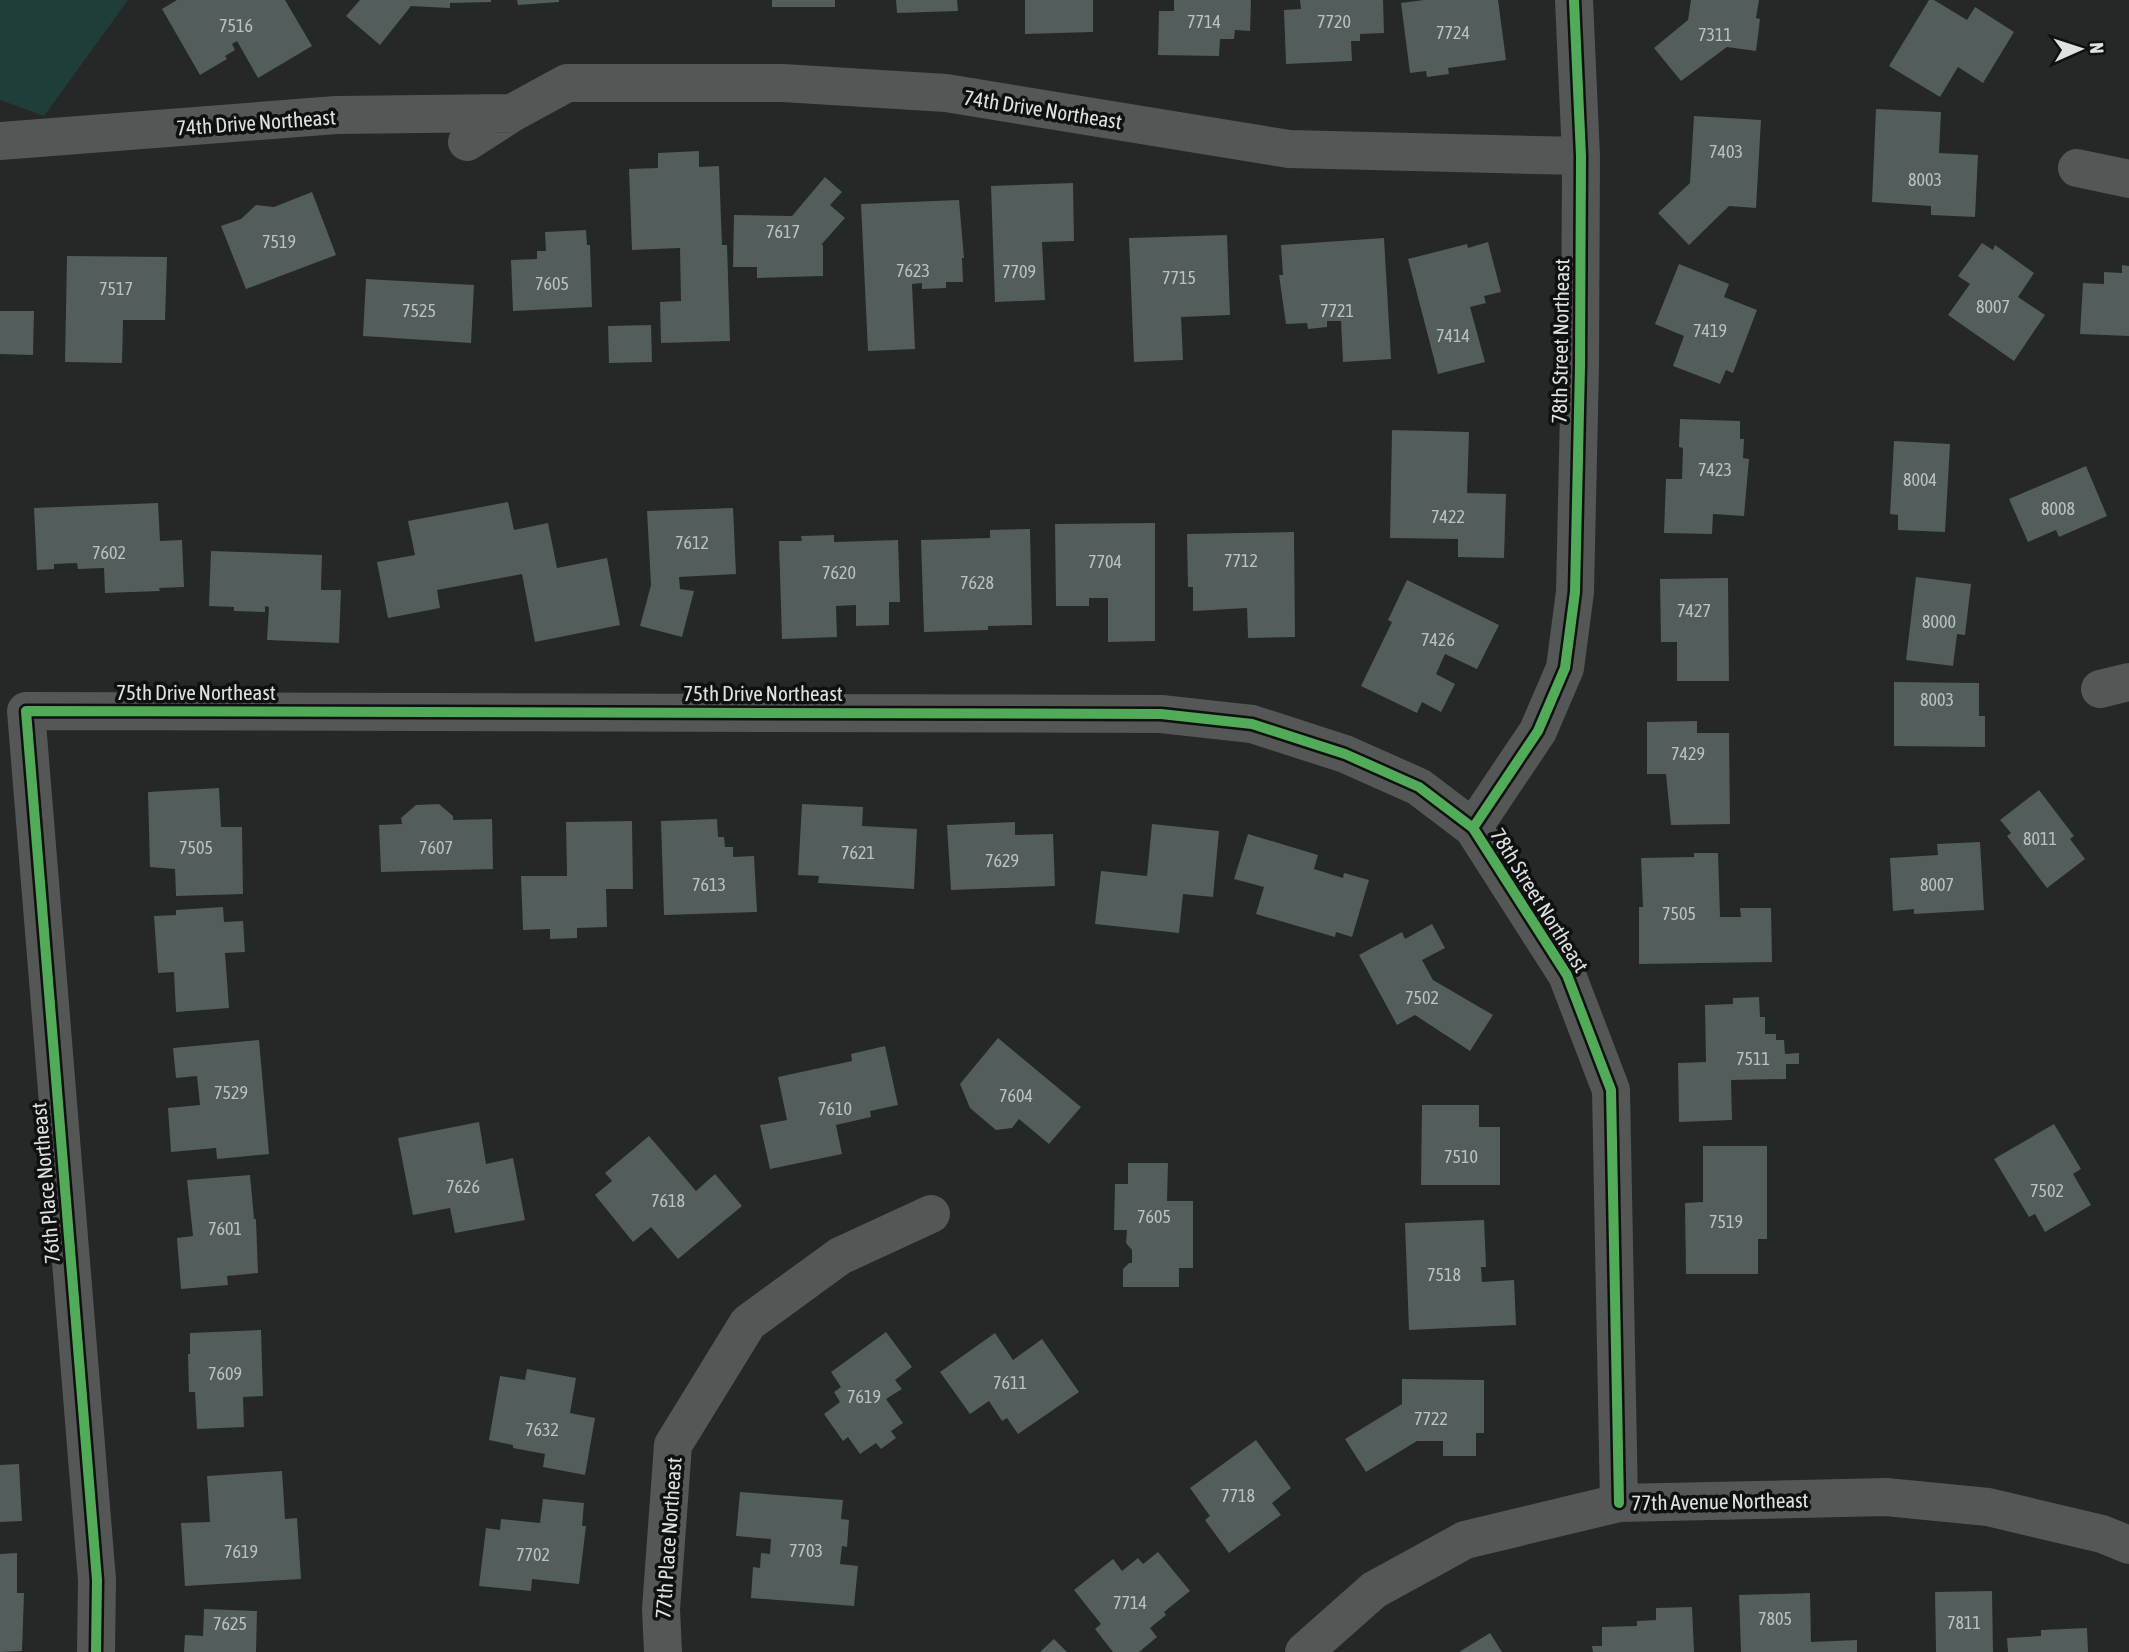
<svg xmlns="http://www.w3.org/2000/svg" width="2129" height="1652" font-family="'Asap Condensed',sans-serif">
<rect width="100%" height="100%" fill="#262727"/>
<!-- green -->
<path fill="#1f3e3a" d="M0,0H128L44,116L0,100Z"/>
<!-- building -->
<path fill="#535d5c" d="M177,0H285L312,46L258,78L237,41L232,44L235,50L225,56L227,59L200,75L162,9Z
M360,0H491V2L450,3V8L411,6L380,45L346,16Z
M517,0H559V2L518,5Z
M772,0H835V7H772Z
M896,0H957L958,11L897,13Z
M1025,0H1093V32L1025,34Z
M1174,0H1251L1250,31L1235,30L1234,39H1220L1219,56L1158,55L1159,11H1174Z
M1300,0H1383L1384,33L1360,34V41H1351L1352,61L1286,64L1284,10L1301,9Z
M1424,0H1498L1506,60L1448,68L1449,74L1427,77L1426,71L1410,73L1401,3Z
M1691,0H1759L1756,18L1760,19L1756,51L1727,47L1681,81L1654,48L1688,20Z
M1929,0H1934L1967,20L1975,7L2014,32L1983,83L1958,67L1940,97L1889,66Z
M1876,109L1941,112L1939,153L1978,155L1975,217L1931,215V206L1872,202Z
M1694,116L1761,120L1756,208L1729,206L1689,245L1658,213L1690,183Z
M699,151V167L719,166L722,245H727L730,341L661,343L660,302L681,301L680,248L632,250L629,169L658,168V153Z
M825,177L842,192L830,205L845,218L821,245H823V276L757,278V267H733L734,215L792,216Z
M1073,183L1074,241L1042,242L1045,300L995,302L991,186Z
M312,192L336,255L246,289L221,226L241,219L256,205L274,207Z
M959,200L964,258H962L963,282H946V288L922,289V283L912,284L915,349L868,351L861,204Z
M586,230L587,245H590L592,307L513,311L511,260L537,259V251H546L545,232Z
M1227,235L1230,315L1181,317L1183,360L1134,362L1129,238Z
M1384,238L1391,359L1343,362L1341,321H1327V327L1308,329L1307,323L1286,324L1279,275H1283L1281,245Z
M1488,242L1501,292L1484,296L1486,303L1470,307L1485,362L1438,374L1408,259L1467,244L1468,248Z
M1982,243L1993,250L1995,245L2034,273L2018,297L2045,315L2014,361L1948,315L1970,284L1958,276Z
M67,256L167,257L165,320H123L122,363L65,362Z
M1679,264L1729,284L1724,297L1757,310L1733,373L1726,370L1720,384L1673,366L1684,336L1655,324Z
M2122,265L2129,266V336L2080,334L2083,283L2104,284V272L2122,273Z
M366,279L474,285L471,343L363,336Z
M0,311H34L33,355L0,354Z
M651,325L652,362L609,363L608,326Z
M1680,419L1740,421V439H1744L1743,458L1749,459L1744,516L1713,514L1712,534L1664,533L1666,479H1682L1683,448L1679,447Z
M1392,430L1469,432L1467,493L1506,494L1504,558L1458,557V539L1390,538Z
M1894,441L1950,444L1945,532L1898,530V515L1890,514Z
M2086,466L2107,516L2059,537L2056,530L2028,542L2009,499Z
M508,502L514,530L548,523L557,568L607,558L620,625L535,642L522,574L437,590L440,608L388,618L377,562L415,555L408,521Z
M158,503L160,541L182,540L184,587L159,588L160,591L105,593L104,568L78,569L77,563L54,564V569L37,570L34,508Z
M733,508L736,574L679,577L680,589L694,591L682,637L640,626L651,585L647,511Z
M1155,523V641L1108,642V598H1089V606H1056L1055,524Z
M1030,529L1032,625L988,626V630L924,632L921,540L990,538V530Z
M1294,532L1295,637L1248,638L1247,608L1193,611V587H1188L1187,534Z
M834,535V542L898,540L900,602H889V625L856,626V605L836,606L837,637L782,639L779,541H802L801,536Z
M211,551L322,555L321,590H341L339,643L267,640L269,607L265,606V612L234,611V607L209,606Z
M1916,577L1971,584L1965,635L1957,634L1953,666L1906,660Z
M1728,578L1729,681H1677V642H1661L1660,579Z
M1407,580L1499,625L1477,669L1445,654L1436,674L1455,684L1441,712L1422,702L1417,713L1361,686L1392,622L1388,620Z
M1894,682L1979,683V716H1985V747L1894,746Z
M1697,721V733H1729L1730,824L1671,825L1666,774H1647V722Z
M219,788L221,827H242L243,894L176,896L175,869L150,867L148,792Z
M2039,790L2074,836L2070,839L2085,859L2047,888L2007,836L2011,833L2000,820Z
M439,804L453,816V820L492,819L493,869L381,872L379,825L402,824L401,818L416,805Z
M802,804L863,807L862,826L917,829L914,889L818,883L819,876L798,875Z
M717,819L718,837H724L725,847H733V857L754,856L757,912L664,915L661,821Z
M632,821L633,889H606L607,927L577,928V938L550,939V929L523,930L521,876H567L566,822Z
M1015,822V835L1053,834L1055,886L951,890L947,825Z
M1152,824L1219,831L1213,897L1183,894L1179,933L1095,924L1101,871L1147,876Z
M1248,834L1318,855L1314,869L1343,878L1344,873L1369,880L1352,937L1336,932L1335,937L1256,914L1264,887L1234,879Z
M1980,842L1984,910L1914,914V909L1893,911L1890,858L1938,855L1937,844Z
M1694,853H1718L1720,917H1741L1740,908H1771L1772,962L1639,964V907H1643L1641,858L1694,857Z
M223,907L224,922L243,921L245,952L225,953L229,1008L176,1012L174,972L158,973L154,916L176,915V910Z
M1432,924L1445,948L1422,960L1433,980L1493,1015L1470,1051L1415,1015L1397,1025L1359,955L1402,932L1405,939Z
M1759,997L1760,1017H1765V1034H1776V1040H1784L1785,1054L1799,1053V1064H1786V1079L1731,1080L1732,1120L1679,1122L1678,1063L1706,1062L1705,1005L1733,1004V998Z
M998,1038L1081,1107L1049,1144L1019,1119L1012,1128L996,1130L970,1108L960,1084Z
M259,1040L269,1154L217,1159L216,1148L171,1152L168,1108L200,1105L197,1076L176,1078L173,1048Z
M885,1046L898,1105L870,1111L871,1117L836,1125L842,1154L770,1169L760,1125L787,1120L778,1077L852,1061L851,1054Z
M1422,1105H1479V1127H1500V1185H1421Z
M479,1122L486,1164L513,1158L525,1220L455,1233L450,1208L413,1215L398,1138Z
M2054,1124L2081,1169L2073,1174L2091,1205L2045,1232L2035,1214L2029,1217L1994,1159Z
M649,1136L696,1191L715,1174L742,1206L678,1259L651,1227L633,1242L595,1195L612,1181L605,1173Z
M1703,1146H1767V1239H1758V1274H1686L1685,1203L1703,1202Z
M1128,1163H1168L1167,1201H1193V1268H1179V1287H1123V1269L1129,1263H1132V1250L1126,1243L1127,1230H1114L1115,1184H1128Z
M250,1175L254,1219H256L258,1273L227,1276L228,1285L181,1289L177,1238L193,1236L187,1180Z
M1484,1220L1486,1267H1481L1482,1282L1514,1280L1516,1325L1409,1330L1405,1223Z
M261,1330L263,1396L243,1397L244,1427L197,1429L195,1392H189L188,1354H190V1333Z
M886,1332L912,1367L895,1380L902,1389L886,1399L903,1423L891,1431L896,1438L881,1449L876,1443L860,1454L848,1437L843,1441L824,1414L840,1402L834,1392L841,1387L831,1372Z
M995,1333L1013,1360L1042,1339L1079,1392L1018,1434L1007,1418L1002,1421L989,1401L970,1414L940,1372Z
M527,1369L576,1378L570,1413L595,1418L585,1475L543,1467L545,1454L513,1448V1445L489,1440L500,1376L525,1380Z
M1402,1379L1484,1380V1433H1476V1456H1443V1441H1417L1366,1472L1345,1439L1402,1404Z
M1256,1440L1291,1488L1272,1503L1281,1515L1229,1553L1205,1520L1210,1516L1190,1488Z
M19,1464L22,1521L0,1522V1465Z
M282,1471L285,1519L297,1518L301,1579L185,1586L181,1523L210,1522L207,1476Z
M740,1492L843,1500L841,1519L849,1520L847,1547L842,1546L840,1564L858,1566L854,1606L751,1598L753,1567L760,1568L761,1553L770,1554L771,1539L736,1536Z
M543,1499L584,1503L582,1526H586L579,1584L532,1579L531,1591L479,1586L486,1528L500,1530L501,1519L540,1523Z
M1158,1552L1190,1591L1164,1612L1166,1615L1150,1628L1157,1637L1139,1652H1113L1095,1629L1101,1624L1074,1590L1113,1559L1122,1571L1138,1558L1143,1564Z
M17,1553V1593H24L22,1651L0,1652V1554Z
M1992,1591L1993,1652H1936L1935,1592Z
M1810,1593L1811,1642L1857,1640V1652H1741L1739,1595Z
M1692,1607L1694,1652H1593L1592,1646H1602V1627L1637,1626V1621L1656,1620V1608Z
M204,1609L257,1611L256,1652H184L185,1635L203,1636Z
M2087,1628L2088,1652H2008L2007,1638L2041,1636V1630Z
M1490,1633L1502,1652H1459Z
M1054,1639L1067,1652H1040Z"/>
<g fill="none" stroke-linecap="round" stroke-linejoin="round">
<!-- minor -->
<path stroke="#555656" stroke-width="38" d="M1574,0L1581,156L1580,366L1575,592L1565,668L1538,731L1473,828L1567,975L1611,1090L1619,1503
M0,141L336,115L512,113
M467,142L512,113L567,83H783L946,93L1289,149L1581,156
M2077,168L2129,179
M2100,689L2129,682
M96,1652L97,1580L26,711L1161,714L1252,724L1345,754L1419,787L1473,828
M663,1652L661,1609L673,1445L713,1380L748,1323L840,1256L931,1214
M1304,1652L1374,1590L1465,1540L1619,1503L1886,1497L1988,1507L2102,1534L2129,1545"/>
<!-- cycleway casing -->
<g stroke="#0f1010" stroke-width="15">
<path id="cycleway" d="M1574,0L1581,156L1580,366L1575,592L1565,668L1538,731L1473,828L1567,975L1611,1090L1619,1503
M96,1652L97,1580L26,711L1161,714L1252,724L1345,754L1419,787L1473,828"/>
</g>
<!-- cycleway -->
<use href="#cycleway" stroke="#51ab58" stroke-width="10"/>
</g>
<g text-anchor="middle" dominant-baseline="central" stroke-width="7" stroke-linejoin="round" paint-order="stroke">
<!-- number labels -->
<g font-size="18" fill="#bcc0c0">
<text x="1204" y="21">7714</text>
<text x="1334" y="21">7720</text>
<text x="236" y="25">7516</text>
<text x="1453" y="32">7724</text>
<text x="1715" y="34">7311</text>
<text x="1726" y="151">7403</text>
<text x="1925" y="179">8003</text>
<text x="783" y="231">7617</text>
<text x="279" y="241">7519</text>
<text x="913" y="270">7623</text>
<text x="1019" y="271">7709</text>
<text x="1179" y="277">7715</text>
<text x="552" y="283">7605</text>
<text x="116" y="288">7517</text>
<text x="1993" y="306">8007</text>
<text x="419" y="310">7525</text>
<text x="1337" y="310">7721</text>
<text x="1710" y="330">7419</text>
<text x="1453" y="335">7414</text>
<text x="1715" y="469">7423</text>
<text x="1920" y="479">8004</text>
<text x="2058" y="508">8008</text>
<text x="1448" y="516">7422</text>
<text x="692" y="542">7612</text>
<text x="109" y="552">7602</text>
<text x="1241" y="560">7712</text>
<text x="1105" y="561">7704</text>
<text x="839" y="572">7620</text>
<text x="977" y="582">7628</text>
<text x="1694" y="610">7427</text>
<text x="1939" y="621">8000</text>
<text x="1438" y="639">7426</text>
<text x="1937" y="699">8003</text>
<text x="1688" y="753">7429</text>
<text x="2040" y="838">8011</text>
<text x="196" y="847">7505</text>
<text x="436" y="847">7607</text>
<text x="858" y="852">7621</text>
<text x="1002" y="860">7629</text>
<text x="709" y="884">7613</text>
<text x="1937" y="884">8007</text>
<text x="1679" y="913">7505</text>
<text x="1422" y="997">7502</text>
<text x="1753" y="1058">7511</text>
<text x="231" y="1092">7529</text>
<text x="1016" y="1095">7604</text>
<text x="835" y="1108">7610</text>
<text x="1461" y="1156">7510</text>
<text x="463" y="1186">7626</text>
<text x="2047" y="1190">7502</text>
<text x="668" y="1200">7618</text>
<text x="1154" y="1216">7605</text>
<text x="1726" y="1221">7519</text>
<text x="225" y="1228">7601</text>
<text x="1444" y="1274">7518</text>
<text x="225" y="1373">7609</text>
<text x="1010" y="1382">7611</text>
<text x="864" y="1396">7619</text>
<text x="1431" y="1418">7722</text>
<text x="542" y="1429">7632</text>
<text x="1238" y="1495">7718</text>
<text x="806" y="1550">7703</text>
<text x="241" y="1551">7619</text>
<text x="533" y="1554">7702</text>
<text x="1130" y="1602">7714</text>
<text x="1775" y="1618">7805</text>
<text x="1964" y="1622">7811</text>
<text x="230" y="1623">7625</text>
</g>
<!-- street labels -->
<g font-size="21" fill="#dfe1e1" stroke="#0f1010">
<text transform="translate(1043 109) rotate(9)">74th Drive Northeast</text>
<text transform="translate(256 122) rotate(-4)">74th Drive Northeast</text>
<text transform="translate(1560 341) rotate(-89)">78th Street Northeast</text>
<text x="196" y="692">75th Drive Northeast</text>
<text x="763" y="693">75th Drive Northeast</text>
<text transform="translate(1540 900) rotate(58)">78th Street Northeast</text>
<text transform="translate(45 1183) rotate(-95)">76th Place Northeast</text>
<text transform="translate(1720 1501) rotate(-1)">77th Avenue Northeast</text>
<text transform="translate(668 1538) rotate(-86)">77th Place Northeast</text>
</g>
</g>
<!-- north arrow -->
<g transform="translate(2080 49) rotate(87)" stroke="#0f1010" stroke-width="5" paint-order="stroke">
<path d="M0-5L12 26L0 18L-12 26Z" fill="#dfe1e1"/>
<text y="-10" font-size="19" font-weight="bold" text-anchor="middle" fill="#dfe1e1">N</text>
</g>
</svg>
